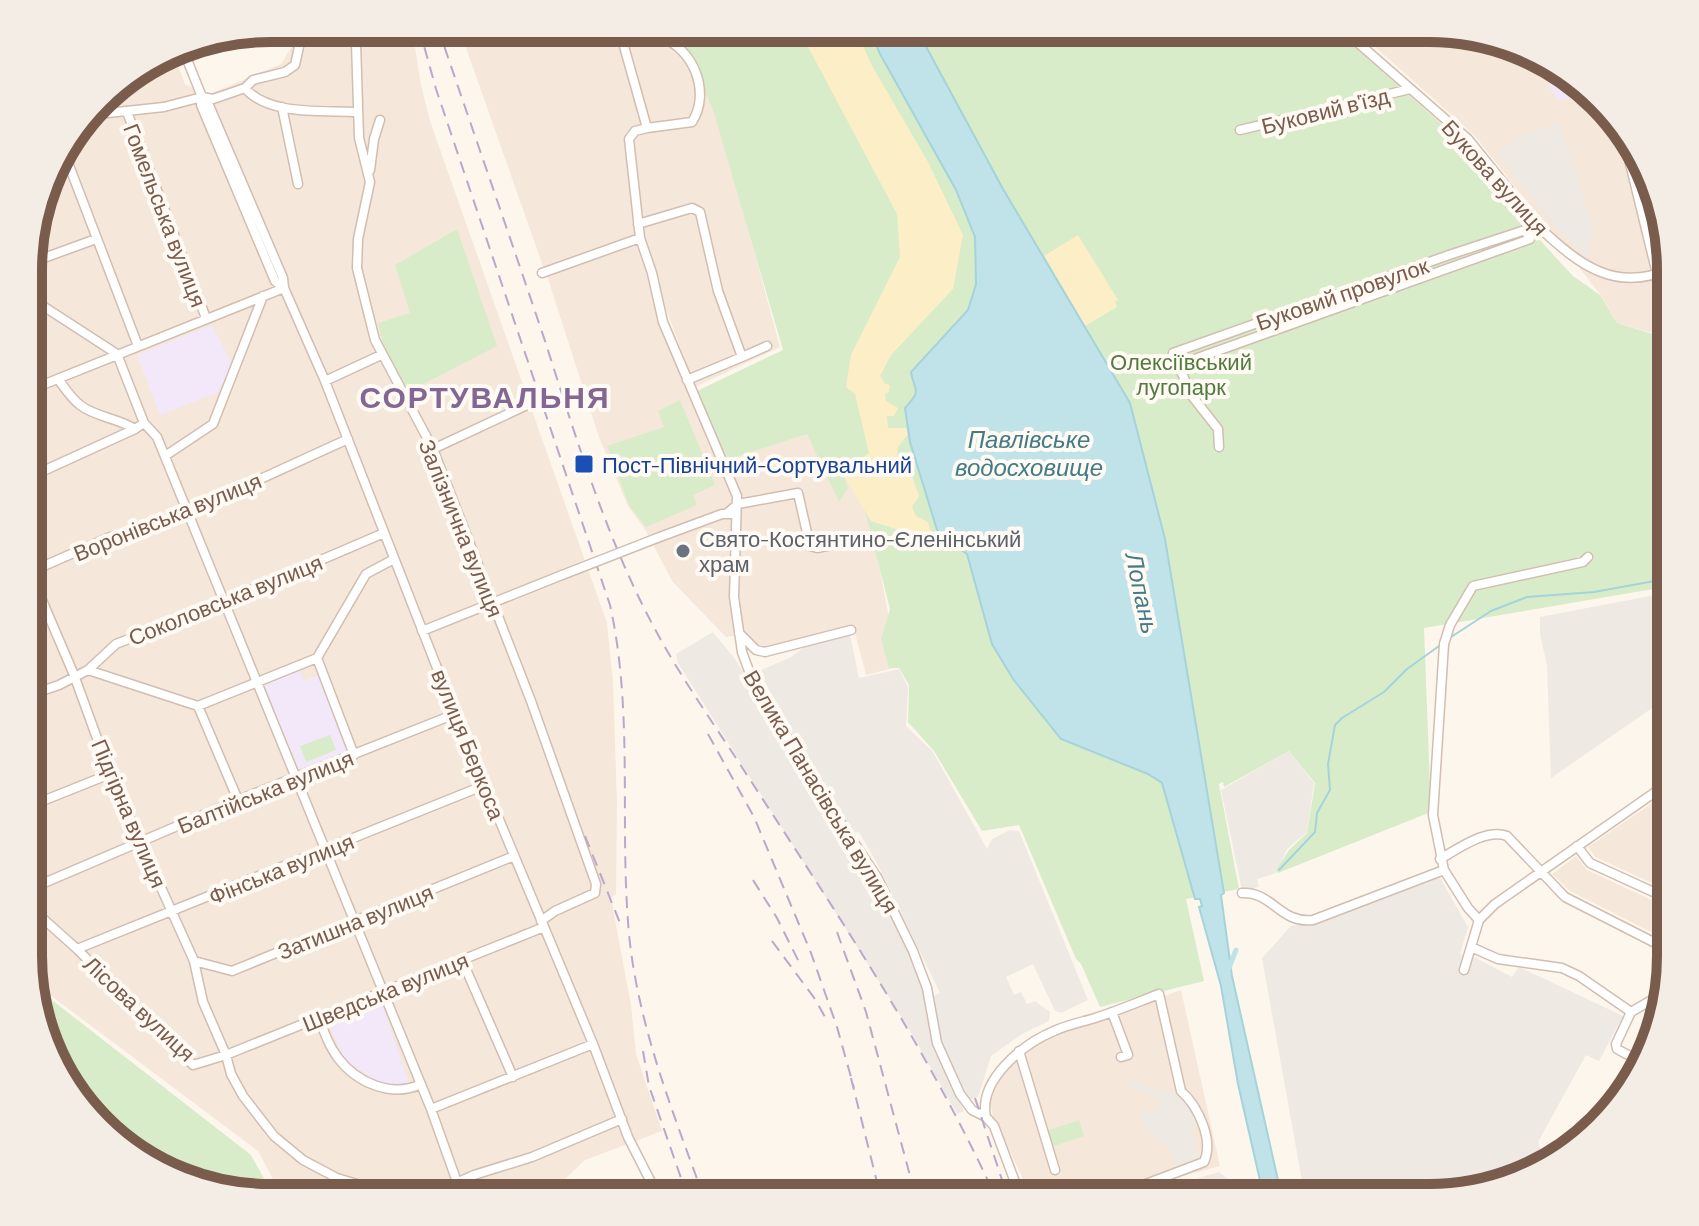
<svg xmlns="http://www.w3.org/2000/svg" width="1699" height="1226" font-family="Barlow,sans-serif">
<rect width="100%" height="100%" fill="#fdf6ec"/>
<!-- residential -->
<path fill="#f5e8da" d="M303,28H412L421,85L430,121L607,623L613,682L617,802L616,894L611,898L631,1005L636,1054L662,1131L585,1160L545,1198H283L258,1151L30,980V238L60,150L111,88L173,52L185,84L207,95L281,64Z
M459,28H575L574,38L658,33L678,36L714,103L780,347L695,387L639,236L544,269Z
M1354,28L1444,29L1521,46L1577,78L1646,163L1671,255V328L1656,334L1617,323L1600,294L1474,135Z
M636,244L710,448L846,387L898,667L866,675L855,633L779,653L757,656L735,636L726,637L672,581L646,531L628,506L599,437L547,276Z
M1671,790L1670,882L1663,888L1595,857L1588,847Z
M1576,856L1587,870L1671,909V942L1570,891L1552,874Z
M1181,990L1220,1166L1101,1198H1032L993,1116L986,1083L1014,1050Z"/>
<!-- industrial -->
<path fill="#efe9e4" d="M1560,122L1594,230L1587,257L1550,221L1497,152L1527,134Z
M1671,592V695L1551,778L1547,666L1540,634V617Z
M713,632L735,659L796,762L874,879L900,928L920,977L933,1047L964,1111L957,1114L909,1029L678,663L676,654Z
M850,635L859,678L899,669L908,687L906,726L933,752L987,849L992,839L1010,830L1019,831L1088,1000L1061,1013L1055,1011L1033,964L1006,977L1014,995L1021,992L1027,1004L1035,1001L1050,1012L1049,1021L1022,1034L991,1056L978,1097L968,1100L942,1048L936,1028L932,997L940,993L878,865L859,832L854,833L795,739L759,671L791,657L807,645Z
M1289,751L1314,783L1307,832L1287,849L1276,873L1257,879L1259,887L1242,890L1221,790Z
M1439,876L1468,927L1460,954L1476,958L1512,977L1519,967L1623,1016L1599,1061L1586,1055L1538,1142L1546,1165L1536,1173L1429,1198H1305L1262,958L1291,926L1319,923Z
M1125,1080L1136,1081L1151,1089L1174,1093L1186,1102L1195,1123L1192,1127L1199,1162L1175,1166L1168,1142L1160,1143L1153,1131H1143L1140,1111L1159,1109L1161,1101L1126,1085Z
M1219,1172L1232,1182L1236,1198H1132Z"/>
<!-- education -->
<path fill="#f3e8fa" d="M1555,66L1577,78L1588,92L1558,101L1549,85Z
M212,325L232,365L218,392L160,415L137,355Z
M300,670L304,681L319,675L349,752L299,771L264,684Z
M381,1002L410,1086L380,1083L351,1064L341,1053L328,1021Z"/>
<!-- green -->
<path fill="#d8ecc9" d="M488,28H564L491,41Z
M579,28H1333L1465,145L1523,221L1559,261L1573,276L1600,295L1617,323L1656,335L1671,329V386L1658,399L1660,405L1671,403V586L1424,628L1431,812L1278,873L1276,870L1289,850L1307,833L1315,783L1289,751L1224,787L1223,782L1219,784L1239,889L1186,899L1204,981L1100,1007L1081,964L1076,959L1019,825L982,831L934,751L908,722L909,685L899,668H889L881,639L890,609L863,503L843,472L848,488L839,502L807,434L729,459L713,433L697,391L783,350L714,113L693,62L657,41L574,46Z
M457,229L497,346L410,391L386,355L378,323L410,313L395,265Z
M680,400L715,485L693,495L697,505L646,527L629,505L607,446L664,427L658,411Z
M330,735L336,750L306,762L300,746Z
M30,983L251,1155L275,1198L255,1197L178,1180L122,1148L60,1076Z
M1079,1120L1084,1136L1051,1147L1046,1131Z"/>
<!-- sand -->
<path fill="#fcefc7" d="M798,28H855L872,66L928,162L963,235L953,289L891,355L880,376L885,384L890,385L889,392L885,394L886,401L898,408L894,416H887L888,428H906L908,434L898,447L896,465L912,476L919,496L912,507L916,516L928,522L933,541L871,521L840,469L851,466L869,453L855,394L846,387L851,355L900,257L897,214Z
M1078,235L1118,300L1115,302L1117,307L1085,326L1044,256Z"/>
<!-- water -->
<path fill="#bfe3e8" stroke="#a5d3da" stroke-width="2" d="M871,28H916L1003,189L1130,403L1165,539L1224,893L1221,895L1232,976L1282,1198H1264L1238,1084L1221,986L1199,907L1202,906L1200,899H1195L1162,783L1148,774L1061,739L1013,679L992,644L967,554L938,533L910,442L905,408C923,389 914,392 911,372L968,310L976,284L975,237L956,190L879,52Z"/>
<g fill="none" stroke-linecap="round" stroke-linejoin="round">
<!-- stream -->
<path stroke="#a5d3da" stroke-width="2" d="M1448,639L1491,611L1527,597L1594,592L1671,578
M1279,870L1315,832L1317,813L1330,790L1328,764L1335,725L1342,718L1384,692L1407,669L1439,646"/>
<!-- canal -->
<path stroke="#bfe3e8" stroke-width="5" d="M1229,968L1236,950"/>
<!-- minor casing -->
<g stroke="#d1beb0" stroke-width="11">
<path id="minor" d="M353,28L356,42L359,138L370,182L358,239L357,268L375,340L433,449L531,701L596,884L595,893L555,911L541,921
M1341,28L1468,139L1540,228C1579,265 1617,294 1671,268
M182,47L202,97L208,103L283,278L284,288L325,381L455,714L593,1044L628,1137L659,1198
M245,88C268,116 322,110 357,112
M202,97L201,105L275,281L284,288
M282,107L298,184
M127,112L206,318
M89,115L164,107L202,97L213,99L245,88L253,80L285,72L295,65L303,28
M647,128L692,122C711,93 694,48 660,37C648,33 634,37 622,39L647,128L635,131L629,139L640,238L652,273L663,322L737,496L734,597L742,652L749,671L811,778L877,877L913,951L927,988L937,1043L960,1094L972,1110L986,1117L994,1126L1021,1198
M1240,130L1410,89
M1623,135L1657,274
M62,147L138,346
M370,170L374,139L380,120
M638,224L692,208L700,212L718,291L742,357L687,380
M30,263L96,239
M542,273L640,238
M30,274L43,306L117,354L144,423
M742,357L767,346
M30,363L43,385
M1178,365L1530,239L1525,230
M58,379C64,387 71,398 80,405C95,417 118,418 135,429L144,423L157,437L431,1109L457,1182
M325,381L381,355
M30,390L284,288
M1219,447L1218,429L1192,396L1173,353L1449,255L1525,230L1540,228
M433,449L525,406
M165,456L213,424L263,296
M30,477L135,429
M727,513L738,504L798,493L810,546L817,548L842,543
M657,538L722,514H731
M30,572L74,675L110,774L194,961L203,1002L226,1055L544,927
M30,572L110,537L143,529L186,513L348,439
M422,631L562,575
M739,633L756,650L765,652L851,630
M317,658L366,574L394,559
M88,670L198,706
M30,695L59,685L88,670L116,644L223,602L384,533
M238,800L198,706L317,658L354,755
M30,806L110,774
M1577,846L1590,863L1671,900
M1440,859C1458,849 1486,828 1507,836L1565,897L1671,951
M30,889L238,800L455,714
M1242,893C1272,891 1280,924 1313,920L1444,870
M30,907L77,949L193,1065L226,1055L231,1074L243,1096L274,1136L303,1160L337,1178L377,1190L404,1192L450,1186L474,1175L532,1157L622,1119
M1479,920L1468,908L1444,870L1433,815L1444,644L1450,625L1473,586L1583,562L1588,557
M1471,947L1498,959L1562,968L1579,976L1631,1012
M77,949L485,785
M462,960L513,1077
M194,961L232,971L514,856
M1464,970L1479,920L1495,904L1671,781
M1112,1012L1128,1055L1121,1057
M1631,1012L1616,1044L1617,1049L1643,1063
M1631,1012L1650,1001L1664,1004
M319,1018C324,1032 329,1046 338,1058C357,1083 392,1098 421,1084
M1019,1051L1055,1170
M431,1109L593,1044
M986,1117C978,1080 1023,1044 1054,1031C1067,1025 1082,1022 1095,1018C1117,1011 1138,1002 1159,994L1181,1091C1198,1106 1214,1140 1204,1162L1109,1198"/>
</g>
<!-- minor -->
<use href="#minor" stroke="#fff" stroke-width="8"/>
<!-- rail -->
<path stroke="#b9a8c9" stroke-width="2" stroke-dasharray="12 8" stroke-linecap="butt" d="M419,28L436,89L610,605C634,713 619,825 629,934C638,1026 673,1112 704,1198
M438,28C473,131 509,234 544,338C576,437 606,539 656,631C683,681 716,727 747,775C836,912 928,1049 996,1198
M708,734L754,817L811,953L837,1027L854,1088
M585,836L622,928
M753,880L777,918L801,966
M837,932L866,1012L916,1198
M772,941L815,999L826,1019
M643,1051L649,1086L688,1198
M851,1078L881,1198
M975,1098L1008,1198"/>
<!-- minor-bridge casing -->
<g stroke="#d1beb0" stroke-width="11" stroke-linecap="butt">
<path id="minor-bridge" d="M562,575L657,538"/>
</g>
<!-- minor-bridge -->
<use href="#minor-bridge" stroke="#fff" stroke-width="8"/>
</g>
<!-- markers -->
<rect fill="#1a4fb4" stroke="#fffaf3" stroke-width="3" x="574" y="454" width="20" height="20" rx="4"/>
<circle fill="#6b7280" stroke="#fffaf3" stroke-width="3" cx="683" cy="551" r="8"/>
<g text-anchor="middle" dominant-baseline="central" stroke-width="8" stroke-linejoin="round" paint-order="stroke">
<!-- street labels -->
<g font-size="22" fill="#7a5c4d" stroke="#fffaf3">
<text transform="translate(1325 110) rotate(-14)">Буковий в'їзд</text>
<text transform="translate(1496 177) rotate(48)">Букова вулиця</text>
<text transform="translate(166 215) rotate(69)">Гомельська вулиця</text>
<text transform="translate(1342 293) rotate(-19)">Буковий провулок</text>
<text transform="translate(167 516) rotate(-22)">Воронівська вулиця</text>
<text transform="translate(462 528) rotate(68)">Залізнична вулиця</text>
<text transform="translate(225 599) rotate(-22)">Соколовська вулиця</text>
<text transform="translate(469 744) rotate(68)">вулиця Беркоса</text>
<text transform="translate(265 791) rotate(-22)">Балтійська вулиця</text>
<text transform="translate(822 791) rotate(59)">Велика Панасівська вулиця</text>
<text transform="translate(130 813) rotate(67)">Підгірна вулиця</text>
<text transform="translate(281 868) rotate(-22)">Фінська вулиця</text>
<text transform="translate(355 921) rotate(-22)">Затишна вулиця</text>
<text transform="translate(385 991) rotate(-22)">Шведська вулиця</text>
<text transform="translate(140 1008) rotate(43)">Лісова вулиця</text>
</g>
<!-- park labels -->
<g font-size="22" fill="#537a41" stroke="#fffaf3">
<text x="1181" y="361">Олексіївський<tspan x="1181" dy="25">лугопарк</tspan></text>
</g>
<!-- transit labels -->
<g font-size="22" fill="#164399" stroke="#fffaf3" text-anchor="start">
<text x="602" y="464">Пост-Північний-Сортувальний</text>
</g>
<!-- worship labels -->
<g font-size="22" fill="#5b616d" stroke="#fffaf3" text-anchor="start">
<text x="699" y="538">Свято-Костянтино-Єленінський<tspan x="699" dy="25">храм</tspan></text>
</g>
<!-- water labels -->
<g font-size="24" font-style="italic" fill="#437c86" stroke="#fffaf3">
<text x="1029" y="438">Павлівське<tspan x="1029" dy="28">водосховище</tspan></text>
<text transform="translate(1143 593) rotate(78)">Лопань</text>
</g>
<!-- district labels -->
<g font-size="30" font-weight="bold" letter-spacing="2" fill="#846695" stroke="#fffaf3">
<text x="485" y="396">СОРТУВАЛЬНЯ</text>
</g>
</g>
<!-- crop -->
<path d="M0 0H1699V1226H0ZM270 42H1429A228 228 0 0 1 1657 270V956A228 228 0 0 1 1429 1184H270A228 228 0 0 1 42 956V270A228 228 0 0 1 270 42Z" fill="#f4ede6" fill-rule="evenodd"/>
<path fill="none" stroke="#7a5c4d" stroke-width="10" d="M270 42H1429A228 228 0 0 1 1657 270V956A228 228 0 0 1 1429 1184H270A228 228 0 0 1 42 956V270A228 228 0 0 1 270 42Z"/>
</svg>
